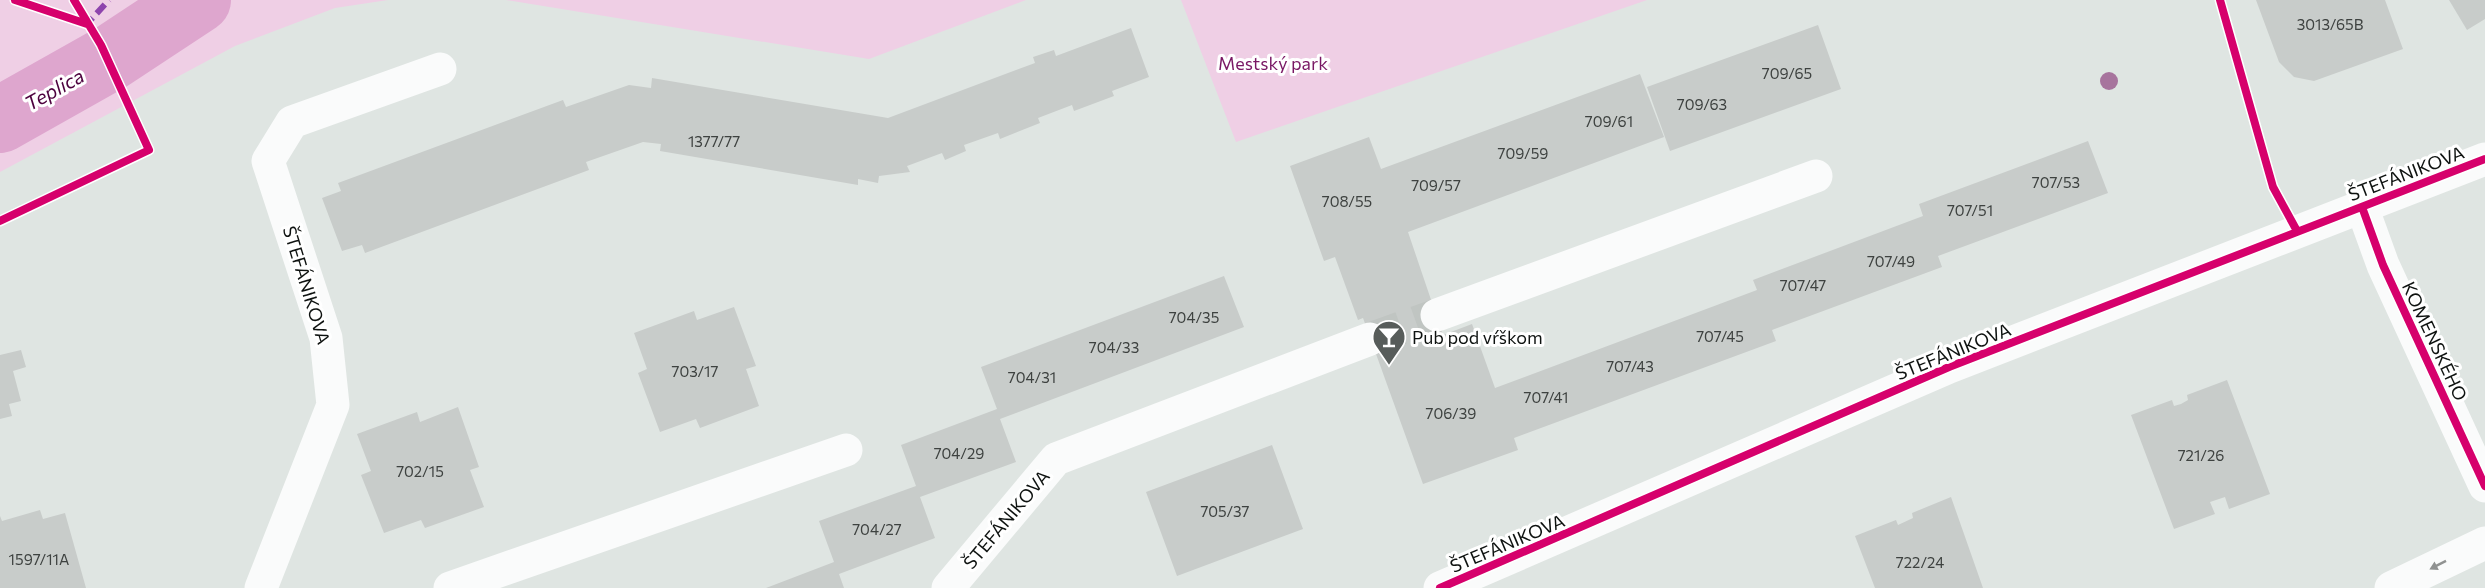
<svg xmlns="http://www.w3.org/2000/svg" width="2485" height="588" font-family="Commissioner,sans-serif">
<rect width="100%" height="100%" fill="#dfe5e2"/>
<!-- green -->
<path fill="#efcfe5" d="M0,0H388L335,8L235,46L0,172Z
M506,0H1026L869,59Z
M1181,0H1647L1236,142Z"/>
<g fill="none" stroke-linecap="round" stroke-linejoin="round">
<!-- river -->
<path stroke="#dea6ce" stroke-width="66" d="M0,120L110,58L198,0"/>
</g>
<!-- building -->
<path fill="#c8ccca" d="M2256,0H2385L2403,49L2314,81L2294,77L2279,62Z
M2449,0H2485V19L2467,30Z
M1818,25L1841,89L1670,151L1647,87Z
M1131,28L1149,77L1112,91L1114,96L1074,111L1072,105L1038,118L1040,123L1000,139L998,133L964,145L966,151L945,160L942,153L907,166L910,172L879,176L878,183L858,179V185L660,151L661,144L643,142L586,162L589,170L365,253L362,245L342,251L322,198L341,191L338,183L563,100L566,107L629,85L651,88L652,78L888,118L1035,63L1033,57L1054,50L1056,56Z
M1640,74L1664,137L1408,232L1443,335L1472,324L1495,388L1757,290L1753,280L1923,216L1919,204L2088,141L2108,193L1938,256L1942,267L1772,330L1776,341L1514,438L1518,450L1423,484L1363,318L1358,320L1335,257L1324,261L1290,166L1369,137L1381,169Z
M1224,276L1244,327L1000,419L1016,462L920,497L935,538L839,574L844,588H766L834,562L819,521L916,486L901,445L997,409L981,367Z
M734,307L756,366L746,369L759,406L700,428L696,419L660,432L638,373L647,369L634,333L694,311L697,320Z
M21,350L26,367L13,371L21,401L9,404L12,416L0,419V355Z
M2227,380L2270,494L2229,509L2225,497L2210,502L2215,514L2174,529L2131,415L2172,400L2174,406L2181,404L2188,400L2187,395Z
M458,407L479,467L470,470L484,507L425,528L421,520L384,533L361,475L371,471L357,434L417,412L420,422Z
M1272,445L1303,529L1177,576L1146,492Z
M1951,497L1983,588H1875L1855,536L1896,520L1898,525L1913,518L1912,513Z
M40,510L43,519L65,513L86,588H0V516L2,521Z"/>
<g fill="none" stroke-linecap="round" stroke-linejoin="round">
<!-- street-tunnel -->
<path stroke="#c0c5c2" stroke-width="33" stroke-dasharray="33 16" stroke-linecap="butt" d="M1370,339L1437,315"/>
<!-- street -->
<path stroke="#fafbfb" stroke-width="33" d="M2362,207L2383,265L2485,486
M1437,315L1816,176
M261,588L333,405L326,338L268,161L292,122L440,69
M450,588L846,450
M948,588L1056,459L1370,339
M2391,588L2485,543"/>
<!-- secondary -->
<path stroke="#fafbfb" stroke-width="33" d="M1440,588L1949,367L2485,159"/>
<!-- quiet -->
<path stroke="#8e44ad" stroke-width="6" stroke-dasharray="12 6" stroke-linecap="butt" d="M89,27L87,24L109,0"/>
<!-- cycleway casing -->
<g stroke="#fff" stroke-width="11">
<path id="cycleway" d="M15,0L87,24
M2220,0L2273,187L2297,231
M2362,207L2383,265L2485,486
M0,221L149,150L101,45L74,0
M1440,588L1949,367L2485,159"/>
</g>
<!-- cycleway -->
<use href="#cycleway" stroke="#d6006c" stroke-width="8"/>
</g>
<!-- trees -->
<circle fill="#a7749d" cx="2109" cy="81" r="9"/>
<!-- one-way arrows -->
<defs><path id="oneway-solid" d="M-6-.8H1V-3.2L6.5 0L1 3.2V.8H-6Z" transform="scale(1.5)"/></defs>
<use fill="#909291" href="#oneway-solid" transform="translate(2438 565) rotate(153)"/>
<!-- icons -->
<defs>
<g id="bar-pin" transform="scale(1.725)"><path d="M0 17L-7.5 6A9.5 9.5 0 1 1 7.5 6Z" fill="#575c5a" stroke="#fff"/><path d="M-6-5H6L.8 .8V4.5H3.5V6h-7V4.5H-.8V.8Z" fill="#fff"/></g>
</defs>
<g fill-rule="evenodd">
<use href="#bar-pin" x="1389" y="337"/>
</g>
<g text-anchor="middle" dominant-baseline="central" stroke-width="6" stroke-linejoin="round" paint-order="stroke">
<!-- number labels -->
<g font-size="15" fill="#3e4240">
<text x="2330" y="24">3013/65B</text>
<text x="1787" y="73">709/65</text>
<text x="1702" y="104">709/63</text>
<text x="1609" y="121">709/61</text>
<text x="714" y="141">1377/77</text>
<text x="1523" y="153">709/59</text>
<text x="2056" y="182">707/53</text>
<text x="1436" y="185">709/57</text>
<text x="1347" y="201">708/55</text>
<text x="1970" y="210">707/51</text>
<text x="1891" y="261">707/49</text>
<text x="1803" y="285">707/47</text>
<text x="1194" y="317">704/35</text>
<text x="1720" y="336">707/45</text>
<text x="1114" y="347">704/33</text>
<text x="1630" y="366">707/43</text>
<text x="695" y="371">703/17</text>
<text x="1032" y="377">704/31</text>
<text x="1546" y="397">707/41</text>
<text x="1451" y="413">706/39</text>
<text x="959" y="453">704/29</text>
<text x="2201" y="455">721/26</text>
<text x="420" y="471">702/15</text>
<text x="1225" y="511">705/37</text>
<text x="877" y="529">704/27</text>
<text x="39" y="559">1597/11A</text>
<text x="1920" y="562">722/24</text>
</g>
<!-- park labels -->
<g font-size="18" fill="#791764" stroke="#fff">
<text x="1273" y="63">Mestský park</text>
</g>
<!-- street labels -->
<g font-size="18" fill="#0e1210" stroke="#fff">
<text transform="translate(2406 173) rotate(-21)">ŠTEFÁNIKOVA</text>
<text transform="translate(307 285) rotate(73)">ŠTEFÁNIKOVA</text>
<text transform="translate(2435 341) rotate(65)">KOMENSKÉHO</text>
<text transform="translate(1953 351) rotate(-22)">ŠTEFÁNIKOVA</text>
<text transform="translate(1006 519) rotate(-50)">ŠTEFÁNIKOVA</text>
<text transform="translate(1507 543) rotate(-23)">ŠTEFÁNIKOVA</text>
</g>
<!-- poi labels -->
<g font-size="18" fill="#0e1210" stroke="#fff" text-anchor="start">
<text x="1412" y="337">Pub pod vŕškom</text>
</g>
<!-- water labels -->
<g font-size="20" font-style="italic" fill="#4d013e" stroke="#fff">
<text transform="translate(54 89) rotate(-29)">Teplica</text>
</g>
</g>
</svg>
